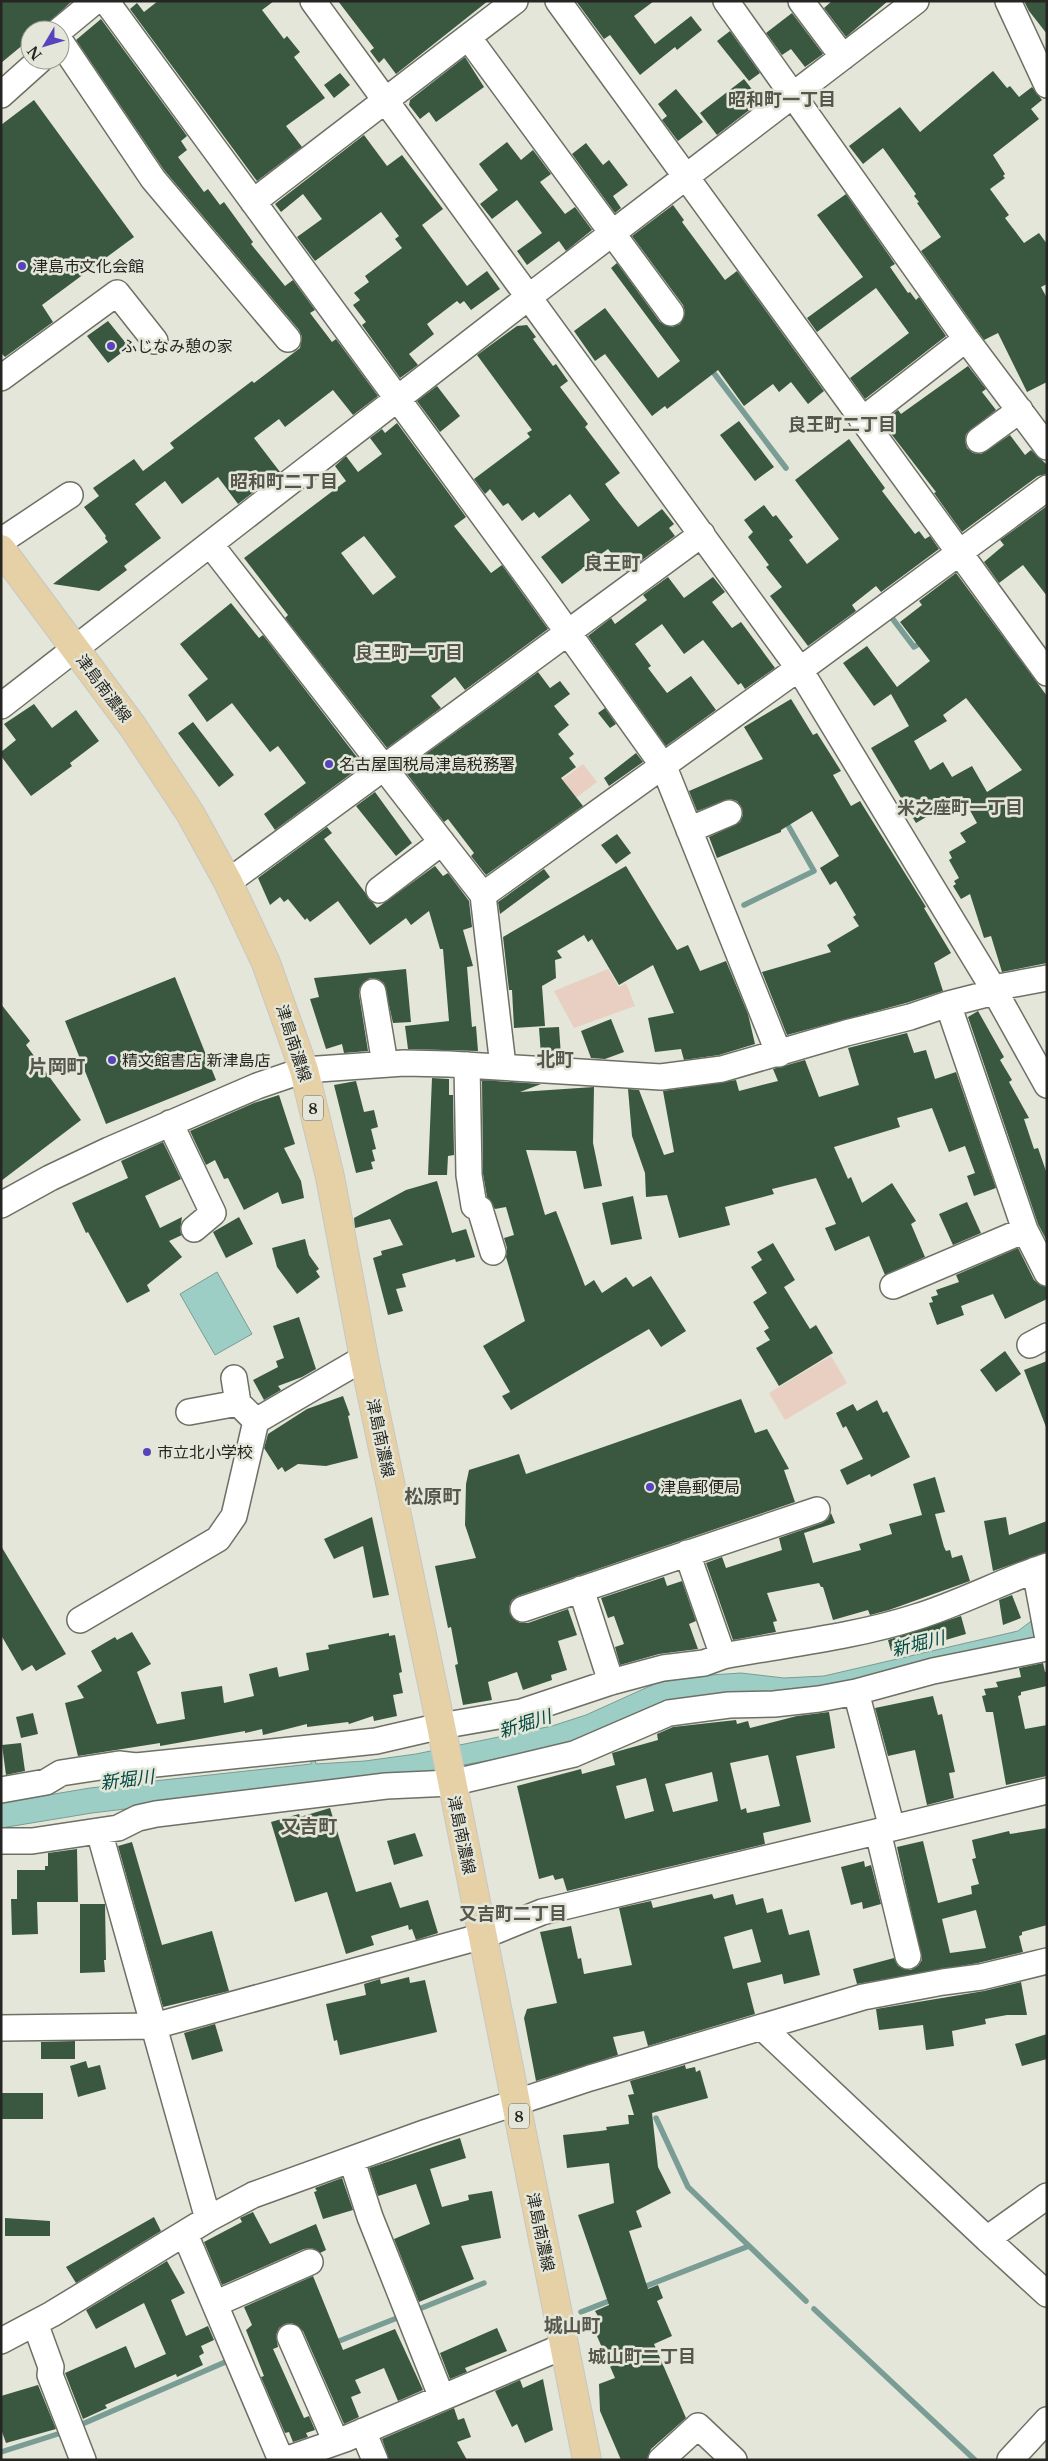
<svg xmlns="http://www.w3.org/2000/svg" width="1048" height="2461" font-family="'Libre Baskerville','Noto Sans JP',serif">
<rect width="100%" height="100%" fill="#e3e6d8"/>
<!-- green -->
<path fill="#e8cfc2" d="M583,764L597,782L561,809L539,797Z
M608,969L619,987L626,983L635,1006L574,1028L554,991Z
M831,1356L847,1383L785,1420L769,1393Z"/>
<!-- water -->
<path fill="#9dcec6" stroke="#799c94" d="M217,1272L252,1334L215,1355L180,1294Z
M1038,1616L1047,1643L594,1736L536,1752L407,1775L92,1813L1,1828V1803L90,1788L311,1764V1759H315L316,1764L365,1761L416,1754L552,1726L586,1715L659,1682L711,1675L741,1673L784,1678L824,1676L1018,1631Z"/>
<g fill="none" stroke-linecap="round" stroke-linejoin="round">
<!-- stream -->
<path stroke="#799c94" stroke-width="5.5" d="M710,368L786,468
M889,614L914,647L924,641
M744,905L814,871L785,820
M656,2118L688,2187L806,2301
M641,2288L749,2246
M814,2309L975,2460
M414,2311L484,2283
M581,2312L614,2299
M334,2343L402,2316
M80,2425L230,2360
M1,2452L64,2432"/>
</g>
<!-- building -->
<path fill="#3a5840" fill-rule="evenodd" d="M1,1H72L41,30H30V39L1,63Z
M158,1H274L262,10L284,39L287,36L300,52L294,57L325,98L286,126L302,147L257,181L130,9L137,3L144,12Z
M338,1H488L396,74L384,58L379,63L370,51L374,48Z
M576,1H654L634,16L655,44L691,16L702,30L677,50L675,47L640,75L610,35L604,39Z
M832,1H888L846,37L824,8Z
M1024,1H1047V34L1029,11Z
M792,13L823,54L805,67L791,49L782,55L766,33Z
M101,19L187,136L181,141L187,150L178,157L204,192L208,189L220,205L224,202L253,242L251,244L285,286L293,280L315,310L310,313L332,342L336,339L378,396L353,415L333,390L285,427L279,419L254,438L280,472L238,504L218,477L182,504L165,481L135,504L161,538L124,566L127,570L99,591L53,584L108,542L105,538L106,536L84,507L99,496L93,488L134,459L143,471L174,448L170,443L252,381L254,383L300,348L302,337L299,330L164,170L76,40Z
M730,31L760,73L749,81L717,41Z
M465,57L484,87L436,122L429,112L420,119L409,105L410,100Z
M993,71L1007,88L1010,86L1019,97L1032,87L1042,100L1031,109L1039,119L993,155L1005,174L1003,176L1005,178L990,189L1009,215L1005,218L1024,243L1039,233L1047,244V284L1041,287L1047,298V382L1027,392L998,333L984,340L921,251L941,237L917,203L919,202L914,196L916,194L883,148L863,164L849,146L900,107L920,132Z
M340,73L350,85L334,98L324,85Z
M744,79L761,101L717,135L700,113Z
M676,89L703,122L678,141L662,120L667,116L658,104Z
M34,100L134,237L42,305L53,322L5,357L1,353V125Z
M364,135L387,166L402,155L443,209L422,225L467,286L487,271L500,289L471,310L464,301L460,304L457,301L427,324L434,334L409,354L418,365L400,378L362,325L366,322L353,305L360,300L354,293L369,282L365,276L402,248L395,239L399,236L381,212L315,261L297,237L322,219L303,194L281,212L275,204Z
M507,142L521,160L533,150L551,174L540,182L565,214L575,207L592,230L566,251L559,241L527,265L517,251L542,233L517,200L492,219L480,204L498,190L479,164Z
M586,143L603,165L609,160L628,185L613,196L621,208L615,213L572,154Z
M846,194L895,264L890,267L908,293L910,292L916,300L919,297L946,336L865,399L850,378L909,333L876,288L817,332L807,318L863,277L817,215Z
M673,205L684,220L682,222L725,280L737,271L824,391L808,404L791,382L779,392L773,384L744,406L718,370L667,409L665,406L652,416L605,354L595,361L574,331L605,308L658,378L680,361L611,268L617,263L660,322L672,327L680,324L685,312L683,305L632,236Z
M108,321L129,347L108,363L87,336Z
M527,325L536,337L533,339L553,366L556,364L568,381L560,387L588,424L585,427L620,473L605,484L615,498L638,527L662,509L674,524L669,528L675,536L626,572L608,549L562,584L541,557L590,520L570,494L539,518L534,512L522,521L508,503L503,506L490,489L485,494L474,479L530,437L527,433L532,430L477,355L517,326Z
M968,366L986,389L982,392L996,410L966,434L965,441L967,448L973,453L981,454L1010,435L1025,455L1031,450L1043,461L1047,465V474L1038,476L962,532L934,493L936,492L882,422L898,410L901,414Z
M437,386L460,416L440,432L417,401Z
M739,421L774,467L755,481L720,435Z
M397,423L466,517L454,526L491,573L502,565L548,629L465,690L455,677L431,696L441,708L387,748L285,618L288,615L244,558L346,481L335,466L346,456L358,472L382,454L370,438L382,429L385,433ZM364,536L396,577L373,595L341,553Z
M849,439L885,488L882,491L915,534L919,531L925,539L930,536L939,549L881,592L876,586L852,605L856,611L808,646L770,596L782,587L766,567L769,565L748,537L753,532L744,520L764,505L773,517L776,515L793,537L789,540L807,564L839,539L795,480Z
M1047,506V596L1023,565L999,583L984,562L1004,545L1000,540Z
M956,573L1047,696V963L1002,972L991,936L984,938L970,894L961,899L953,886L956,884L954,881L959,878L949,860L952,858L949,852L966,842L960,833L977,823L962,796L916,823L871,748L909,726L891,694L874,706L843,663L867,646L897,687L930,661L900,622L922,605L919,601ZM966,698L1022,770L987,792L972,766L952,777L943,762L930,770L914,741L947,721L943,715Z
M668,577L684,598L713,577L725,592L712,602L732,628L741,622L775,668L745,689L741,683L738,685L703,640L684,654L662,624L635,644L651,666L648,668L667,693L691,676L716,710L666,746L588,636L611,618L615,624L647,600L643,595Z
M231,603L259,638L263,635L363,765L275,830L264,814L306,783L278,746L270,752L232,703L207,722L188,695L208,679L180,644Z
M538,672L550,688L560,681L570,694L554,706L569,725L558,734L574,754L569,758L576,767L561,778L583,806L486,875L471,856L474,853L448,819L444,822L404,770Z
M791,699L813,735L817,733L841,771L833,775L851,806L860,801L926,907L924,908L951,953L934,963L943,991L906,1003L787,1035L762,972L831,952L827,945L859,926L853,917L856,915L836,881L830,885L820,868L839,856L812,811L781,830V832L717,858L709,837L740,822L743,815L742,808L737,801L730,799L697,811L689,791L763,759L744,727Z
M34,704L52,728L76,710L99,741L70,763L72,766L31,796L1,756V752L16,740L4,724Z
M605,708L616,724L610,728L598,713Z
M193,722L234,775L219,787L178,733Z
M636,753L643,762L609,786L604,778Z
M375,792L412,843L396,856L356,806Z
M327,827L332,833L324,839L377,908L435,866L443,876L448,873L469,901L472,927L463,930L473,966L467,967L472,1027L476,1026L478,1051L408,1049L405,1026L449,1021L443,949H440L429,911L411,925L406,918L370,945L338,901L310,922L307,918L305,920L288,899L284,902L280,897L270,905L258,878Z
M617,834L631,853L616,864L601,845Z
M626,866L677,950L688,945L700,971L726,961L748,1014L755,1044L719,1055L684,1060L681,1049L655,1052L648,1018L674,1013L653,965L619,985L592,939L588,942L584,935L557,951L562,958L555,960L556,978L542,986L545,1026L514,1028L512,990H509L503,937Z
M544,869L550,877L500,914L498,902Z
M406,969L411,1022L393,1023L384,983L378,979L370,978L360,987L359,994L368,1051L344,1053L342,1044L326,1049L310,999L319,997L314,978Z
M175,977L216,1080L106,1124L65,1021Z
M1,1004L30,1041L26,1045L81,1120L1,1181Z
M978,1011L1004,1057L1000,1060L1012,1080L1009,1082L1029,1118L1024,1119L1034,1149L1038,1148L1047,1174V1241L1038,1224L968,1017Z
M611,1019L624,1052L605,1059L591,1058L581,1031Z
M559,1027L561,1056L541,1055L539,1028Z
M907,1033L914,1053L926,1050L935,1079L956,1072L996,1188L974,1196L967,1176L975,1173L965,1146L949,1152L932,1108L897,1118L900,1127L834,1147L848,1179L851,1177L862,1203L892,1183L916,1221L911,1224L925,1257L885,1275L869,1236L835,1251L825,1228L836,1224L816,1178L772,1189L774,1194L725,1207L730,1225L679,1238L667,1195L646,1197L645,1173L632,1136L628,1089L639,1090L664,1155L674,1152L663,1091L736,1080L739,1091L778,1081L773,1069L805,1060L819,1097L859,1085L848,1048Z
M432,1078L449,1079V1095H453L454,1155L448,1156L447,1175H428Z
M482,1080L541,1084L520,1092L594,1087L593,1143L602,1186L584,1189L576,1151L526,1150L545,1215L556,1211L585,1286L594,1280L602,1293L626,1277L633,1287L651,1276L686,1331L661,1347L649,1329L511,1410L502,1396L510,1392L483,1346L525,1321L506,1257L507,1248L504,1238L514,1235L506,1207L495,1209L487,1197L483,1174Z
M356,1081L364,1112L374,1110L378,1127L371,1129L376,1149L372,1150L375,1161L371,1162L373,1169L356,1173L334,1085Z
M279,1095L295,1144L284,1148L301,1181L304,1198L282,1204L278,1192L244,1210L228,1178L224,1179L215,1160L206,1165L190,1131L254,1103Z
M163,1142L181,1179L145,1196L160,1228L182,1217L180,1231L182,1235L169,1241L182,1257L147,1285L150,1291L127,1303L88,1232L86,1233L72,1203L128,1178L121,1161Z
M437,1181L452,1233L466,1229L475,1257L456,1262L455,1259L402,1274L406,1287L396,1289L403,1311L388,1315L373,1258L382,1255L381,1251L403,1245L390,1219L355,1228L354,1218L406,1190Z
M633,1196L642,1239L611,1245L602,1203Z
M967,1202L981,1233L953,1245L939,1214Z
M239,1217L253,1244L226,1258L213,1232Z
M305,1239L309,1255L319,1269L316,1271L320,1277L297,1294L277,1267L272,1248Z
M773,1243L795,1280L784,1287L810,1329L816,1325L833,1353L779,1386L756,1348L770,1340L764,1331L769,1328L753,1302L767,1293L751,1267L762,1260L757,1252Z
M1018,1248L1034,1280L1040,1285L1047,1287V1299L1005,1319L993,1294L961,1306L964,1315L937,1325L929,1303L933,1302L931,1297L938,1295L936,1290L959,1282L956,1275Z
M299,1317L316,1369L302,1377L278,1386L281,1390L264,1400L253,1380L278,1367L276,1361L284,1358L273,1326Z
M1005,1351L1021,1374L996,1392L980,1370Z
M1047,1361V1426L1046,1427L1024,1370Z
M343,1396L350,1415L348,1416L358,1458L326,1466L298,1464L285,1472L282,1467L278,1470L264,1448L268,1434L307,1409Z
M741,1399L755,1433L767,1429L789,1469L784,1470L795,1502L518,1596L512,1600L509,1607L510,1614L520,1623H528L568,1609L577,1635L558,1641L567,1670L551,1675L552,1680L523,1690L517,1672L488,1682L492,1700L463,1705L455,1665L458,1664L451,1627L448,1628L435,1566L476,1558L465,1525L466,1484L469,1470L519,1454L526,1474Z
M877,1400L883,1413L887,1411L910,1457L871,1477L870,1474L847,1485L840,1470L863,1459L846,1426L843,1428L836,1413L853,1404L857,1411Z
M935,1477L945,1512L935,1514L944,1547L946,1551L950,1550L952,1558L962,1555L970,1581L889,1610L870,1615L868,1610L833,1620L823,1587H821L819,1583L767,1593L777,1621L773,1622L776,1632L733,1640L706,1563L722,1557L726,1568L782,1550L779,1538L822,1523L828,1519L831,1513L835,1523L804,1533L813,1563L861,1550L859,1544L892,1534L889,1524L922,1515L913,1484Z
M372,1517L389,1595L373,1598L363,1546L334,1559L324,1539Z
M1006,1517L1009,1535L1047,1521V1552L993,1571L984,1521Z
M1,1546L66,1654L36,1671L32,1665L22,1671L1,1635Z
M664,1577L667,1586L682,1581L696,1621L689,1624L698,1649L659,1654L620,1665L615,1647L624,1644L614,1616L608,1618L601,1598Z
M1012,1595L1021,1618L1003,1625L999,1600Z
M961,1616L966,1634L905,1652L899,1653L898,1649L891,1651L888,1640Z
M132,1632L151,1664L137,1672L157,1724L185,1719L181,1692L222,1686L224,1703L254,1696L249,1674L277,1667L279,1677L309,1670L306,1653L329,1649L328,1645L389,1633V1636L395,1635L402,1672L399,1673L403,1693L393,1695L397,1716L374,1721L373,1716L349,1724L348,1722L307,1727V1724L263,1735L262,1729L245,1733V1731L160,1746V1743L78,1756L65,1703L84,1698L77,1686L102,1671L91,1651L115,1637L117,1640Z
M1043,1663L1045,1672L1047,1671V1686L1021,1692V1695L1018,1696L1025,1729L1047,1725V1776L1006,1785L993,1712H986L982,1696L986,1695L984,1689L998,1687L996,1682L1021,1677L1019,1668Z
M933,1696L938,1715L942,1714L955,1772L949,1773L954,1798L927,1805L915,1750L888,1756L875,1708Z
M829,1712L835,1748L796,1756L811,1822L763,1833L765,1844L567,1891L563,1878L555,1880L553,1875L539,1879L517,1786L581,1769L582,1774L615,1765L612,1753L658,1740L657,1734L673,1727L736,1720L737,1724L748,1721L750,1728L797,1716ZM768,1755L780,1806L747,1813L746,1808L741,1810L730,1763ZM712,1772L718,1801L673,1812L665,1784ZM646,1778L654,1811L625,1819L616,1786Z
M33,1713L38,1734L21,1738L16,1717Z
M21,1743L25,1771L6,1775L2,1745Z
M330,1808L356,1892L391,1882L400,1908L428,1900L438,1933L416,1940L412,1929L409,1930L408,1925L371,1936L374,1945L346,1954L327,1892L295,1902L271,1822L299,1814L300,1817Z
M1047,1828V1925L1022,1932V1935L1019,1936L1023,1952L978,1963L857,1984L853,1969L894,1958L898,1966L911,1970L918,1966L922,1960L897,1847L923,1841L938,1903L972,1894L971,1886L979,1884L972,1859L976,1858L972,1840L1009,1831L1010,1834ZM976,1910L986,1948L950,1953L942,1919Z
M415,1833L423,1856L394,1865L387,1841Z
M132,1842L162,1945L212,1931L229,1991L163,2007L118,1846Z
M77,1849L78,1902H37L38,1934L12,1935L11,1899H17V1870H45V1866H48V1853Z
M864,1861L865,1867L871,1865L881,1904L863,1909L862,1902L851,1905L841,1867Z
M712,1894L714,1899L733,1894L736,1905L763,1898L767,1913L782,1909L789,1935L809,1930L820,1975L784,1984L782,1974L747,1983L755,2014L648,2046L644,2031L613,2037L618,2055L536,2081L524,2018L527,2009L557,2003L540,1932L571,1926L578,1959L581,1958L584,1974L632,1965L619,1908L651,1901L653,1908ZM752,1929L761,1962L733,1969L724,1937Z
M80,1904H105L106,1960H104L105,1972L80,1973Z
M409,1977L410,1983L425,1980L437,2032L340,2055L337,2040L334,2041L326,2004L366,1995L364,1984L380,1979L381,1984Z
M1021,1982L1027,2015H1007L985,2019L986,2024L952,2031L954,2046L926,2050L923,2025L879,2030L876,2009L984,1991Z
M215,2024L223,2051L192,2060L184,2033Z
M1047,2034V2059L1022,2066L1015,2044Z
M75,2041V2059H41V2042Z
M86,2061L88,2068L100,2065L106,2089L78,2097L70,2066Z
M685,2065L686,2069L695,2067L696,2072L700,2070L708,2098L652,2113L658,2167L671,2193L636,2211L642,2227L629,2231L648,2289L658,2285L663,2298L657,2301L672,2336L654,2344L686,2418L651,2449L647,2460H621L600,2411L599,2384L615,2378L591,2322L599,2318L595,2311L609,2305L578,2215L614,2203L609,2163L567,2168L563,2135L600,2131L607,2130L606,2127L629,2124L628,2115H634L628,2095L634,2094L630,2081Z
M1,2093H43V2119H1Z
M460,2138L466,2158L430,2169L442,2207L469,2200L468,2195L492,2191L501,2238L461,2246L474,2279L419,2302L394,2239L430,2224L416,2184L378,2196L369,2168Z
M342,2178L353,2210L323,2219L314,2192L317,2191L315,2188Z
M253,2212L270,2244L316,2224L326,2250L320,2253L312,2248L304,2249L222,2285L204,2242L242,2222L240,2218Z
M154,2217L161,2231L76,2283L66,2267Z
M5,2218L50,2221V2236H5Z
M167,2261L185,2293L171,2300L186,2336L208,2326L214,2340L201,2346L204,2353L199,2356L203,2365L177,2377L176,2374L105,2405L107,2408L83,2419L65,2373L126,2346L135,2368L166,2354L144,2303L96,2329L86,2310Z
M313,2276L343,2350L395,2329L423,2390L398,2401L384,2368L355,2380L361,2393L351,2397L359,2417L344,2424L303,2331L292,2323L285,2324L279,2328L276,2335L278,2347L273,2349L304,2418L309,2416L315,2430L306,2433L308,2437L293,2442L289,2432L285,2433L261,2377L264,2376L246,2330L252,2325L244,2307Z
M497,2328L507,2351L465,2368L467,2372L450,2379L440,2353Z
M543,2379L553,2430L525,2443L517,2424L512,2427L495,2391L520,2380L523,2388Z
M38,2385L56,2429L6,2443L1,2429V2396Z
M454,2408L458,2420L464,2418L471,2437L457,2442L467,2460H389L382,2439Z"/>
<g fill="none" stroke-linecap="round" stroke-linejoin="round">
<!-- minor casing -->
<g stroke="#6d7064" stroke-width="28">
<path id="minor" d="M106,1L534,585L664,767L779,1054
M313,1L800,670L993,988L1047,1085
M558,1L1047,673
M726,1L966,339L1047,447
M801,1L843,57
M1008,1L1047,85
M60,30L95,1
M468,37L671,313
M60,41L153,179L288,339
M1,95L40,60
M253,202L515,1
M1,378L117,293L155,341
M862,420L966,339
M979,440L1020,410
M1,541L70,495
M210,544L483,895L503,1066
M800,670L1047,488
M1,706L530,296L916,1
M689,830L729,813
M228,882L702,534
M379,890L442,842
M483,895L799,668
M993,988L1047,978
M373,992L385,1064
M948,1004L1025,1230L1047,1273
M467,1065L469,1175L474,1206L480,1209L493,1252
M170,1123L213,1213L194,1229
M1,1205L50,1178L109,1150L257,1086L304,1070L404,1063L449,1064L661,1077L722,1069L846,1033L910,1017L948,1004L995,992
M893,1286L1025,1230
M1030,1345L1047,1336
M234,1378L238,1403
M189,1412L238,1403L256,1421
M687,1553L723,1656
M1035,1570L1047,1634
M581,1589L611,1682
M523,1609L817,1510
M80,1620L218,1539L234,1516L256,1421L364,1358
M856,1692L892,1828
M1,1790L46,1782L61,1773L119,1764L136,1766L376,1741L441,1726L521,1712L611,1682L663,1668L704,1663L723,1656C787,1644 854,1637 916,1617C961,1603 1002,1581 1047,1566
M99,1831L208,2219
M878,1832L908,1956
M1,1841H32L118,1828L138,1818L156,1814L386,1786L451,1783L574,1754L669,1713L729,1705L774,1704L819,1699L856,1692L933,1671L1047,1648
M1,2028L154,2026L483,1936L542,1912L1047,1791
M763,2028L987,2239
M352,2161L370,2217L442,2398
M1047,2196L987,2239L1047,2294
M185,2234L281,2460
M214,2301L226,2299L310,2262
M35,2323L51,2367L50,2375L83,2460
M290,2337L336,2442
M1,2341L52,2314L208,2219L253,2195L427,2132L590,2078L863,1997L943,1982L981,1977L1047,1961
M363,2431L375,2460
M285,2460L345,2439L564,2346
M661,2460L698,2426L734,2460
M1010,2460L1047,2420"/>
</g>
<!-- major casing -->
<g stroke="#c6c7c5" stroke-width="30">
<path id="major" d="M1,549L133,727L190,813L228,882L266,963L304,1070L330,1177L364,1358L441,1726L587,2460"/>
</g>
<!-- minor -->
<use href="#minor" stroke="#fff" stroke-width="25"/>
<!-- major -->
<use href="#major" stroke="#e6d0a5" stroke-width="28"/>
</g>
<!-- markers -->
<g fill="#5744bc" stroke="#e3e6d8" stroke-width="2">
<circle cx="22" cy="266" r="5"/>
<circle cx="111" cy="346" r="5"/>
<circle cx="329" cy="764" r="5"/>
<circle cx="112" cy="1060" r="5"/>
<circle cx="147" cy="1452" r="5"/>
<circle cx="650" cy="1487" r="5"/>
</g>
<g text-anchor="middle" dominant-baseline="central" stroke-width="5" stroke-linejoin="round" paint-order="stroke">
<!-- shield labels -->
<g fill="#e3e6d8" stroke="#5e6058" stroke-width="1">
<rect x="303" y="1095.5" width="20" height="25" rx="4"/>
<rect x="509" y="2103.5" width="20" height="25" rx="4"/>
</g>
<g font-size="15" font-weight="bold" fill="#252621">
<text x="313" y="1108">8</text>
<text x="519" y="2116">8</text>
</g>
<!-- poi labels -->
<g font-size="16" fill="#252621" stroke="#e3e6d8" text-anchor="start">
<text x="32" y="266">津島市文化会館</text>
<text x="121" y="346">ふじなみ憩の家</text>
<text x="339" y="764">名古屋国税局津島税務署</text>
<text x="122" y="1060">精文館書店 新津島店</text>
<text x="157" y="1452">市立北小学校</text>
<text x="660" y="1487">津島郵便局</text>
</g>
<!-- street labels -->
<g font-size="16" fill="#252621" stroke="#e3e6d8">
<text transform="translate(104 688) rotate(53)">津島南濃線</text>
<text transform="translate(294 1043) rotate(72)">津島南濃線</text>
<text transform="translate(381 1438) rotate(78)">津島南濃線</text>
<text transform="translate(462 1835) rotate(78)">津島南濃線</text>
<text transform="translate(541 2232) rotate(78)">津島南濃線</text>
</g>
<!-- neighbourhood labels -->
<g font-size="18" font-weight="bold" fill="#55574c" stroke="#e3e6d8">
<text x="782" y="100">昭和町一丁目</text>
<text x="842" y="425">良王町二丁目</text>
<text x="284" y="482">昭和町二丁目</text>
<text x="409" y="653">良王町一丁目</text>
<text x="960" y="808">米之座町一丁目</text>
<text x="513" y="1914">又吉町二丁目</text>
<text x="642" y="2357">城山町二丁目</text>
</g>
<!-- water labels -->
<g font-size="18" font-style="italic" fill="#004a43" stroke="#e3e6d8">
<text transform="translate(918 1644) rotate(-14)">新堀川</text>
<text transform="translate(525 1724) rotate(-17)">新堀川</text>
<text transform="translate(127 1780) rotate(-7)">新堀川</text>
</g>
<!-- quarter labels -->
<g font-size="19" font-weight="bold" fill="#55574c" stroke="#e3e6d8">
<text x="612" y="563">良王町</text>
<text x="555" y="1059">北町</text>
<text x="57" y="1066">片岡町</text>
<text x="433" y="1496">松原町</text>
<text x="309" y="1826">又吉町</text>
<text x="572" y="2325">城山町</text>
</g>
</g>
<!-- border -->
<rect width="1048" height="2461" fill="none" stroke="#252621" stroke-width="5"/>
<!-- north arrow -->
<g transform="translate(45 45) rotate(232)"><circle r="24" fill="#e3e6d8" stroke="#97998f"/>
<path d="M0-4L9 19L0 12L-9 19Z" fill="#5744bc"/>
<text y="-8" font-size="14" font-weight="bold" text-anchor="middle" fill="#252621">N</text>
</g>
</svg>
